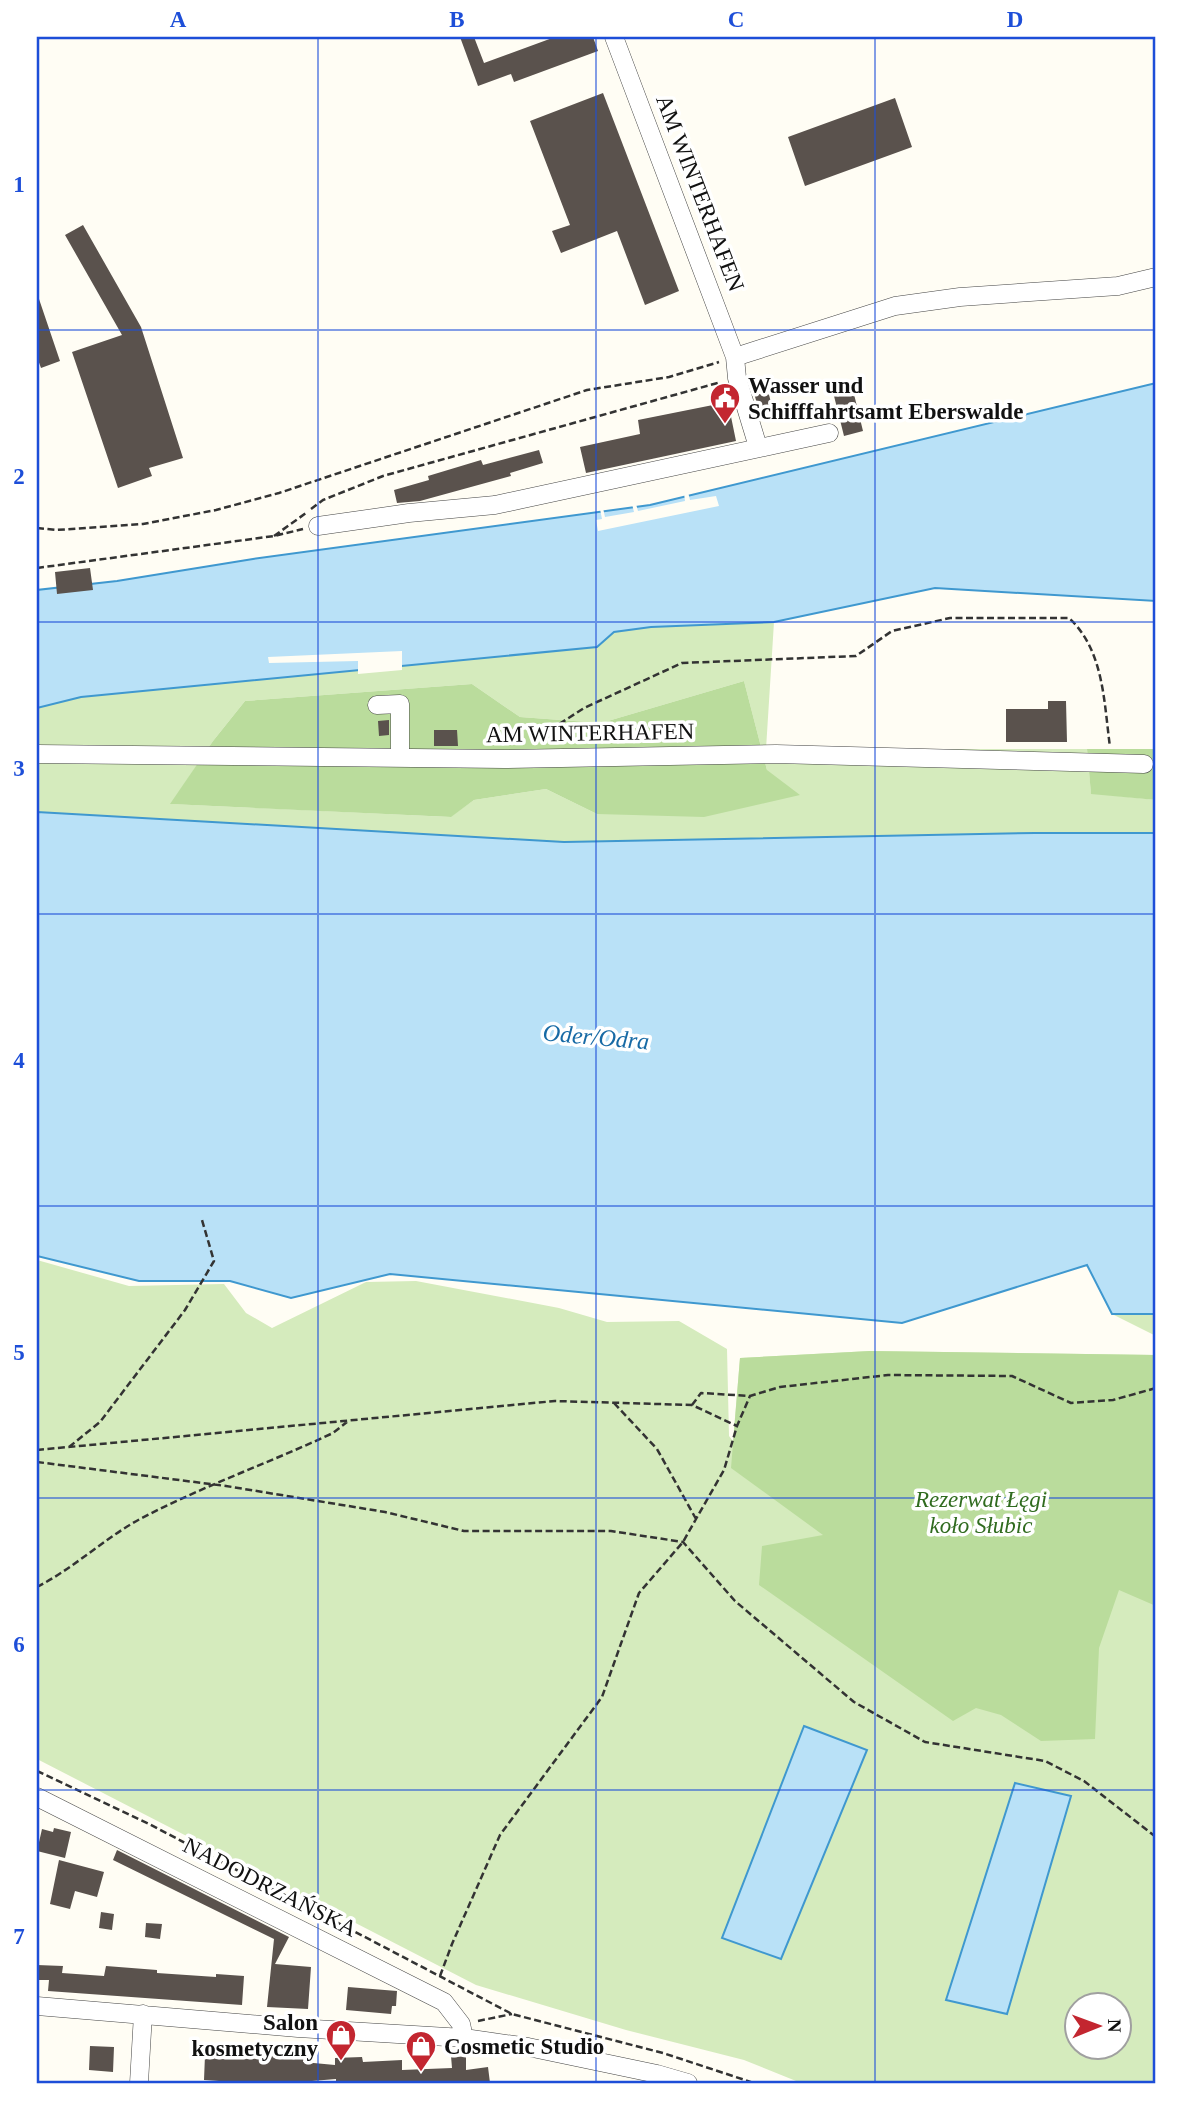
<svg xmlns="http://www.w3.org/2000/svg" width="1193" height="2120" font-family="'Times New Roman',serif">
<rect width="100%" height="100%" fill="#fffdf4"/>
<!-- green -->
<path fill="#d5ebbd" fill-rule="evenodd" d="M774,622L766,749H1087L1091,793L1156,800V833H1035L564,842L37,812V708L81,697L597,647L614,632L651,627ZM744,681L767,770L597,814L546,789L474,800L450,817L171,804L213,741L245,701L472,684L520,717L601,723Z
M37,1260L129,1286L224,1284L246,1313L272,1328L366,1282L416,1281L559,1308L607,1322L679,1321L727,1349L729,1436L733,1441L740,1358L870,1351L1156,1355V2083H801L744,2060L626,2030L476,1985L37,1759ZM804,1726L781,1959H780L722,1938ZM1078,2004H1120V2046H1078Z
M1112,1314H1156V1336Z"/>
<!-- forest -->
<path fill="#badc9c" d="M744,681L767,770L800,795L704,817L597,814L546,789L474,800L451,817L170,804L213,741L245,701L472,684L520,717L601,723Z
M1087,749H1156V800L1091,794Z
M870,1351L1156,1355V1606L1119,1590L1099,1648L1095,1739L1041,1741L1001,1715L976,1708L953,1721L759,1585L762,1546L823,1535L731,1468L740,1358Z"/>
<!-- water -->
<path fill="#b9e1f7" stroke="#3f98cf" stroke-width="2" d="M1156,383V601L935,588L774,622L651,627L614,632L597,647L81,697L37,708V590L117,581L253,559L650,505Z
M37,812L564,842L1035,833H1156V1314H1112L1087,1265L902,1323L390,1274L291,1298L230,1281H139L37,1256Z
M804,1726L867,1750L781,1959L722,1938Z
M1015,1783L1071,1796L1007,2014L946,2000Z"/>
<!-- pier -->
<path fill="#fffdf4" d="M688,492L690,500L716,496L719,506L598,531L596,520L602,519L600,509L603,508L605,517L634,512L632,504H636L638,511L685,501L684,493Z
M402,651V670L358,674V661L269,663L268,657Z"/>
<!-- building -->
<path fill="#5a524d" d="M460,37H474L484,63L555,37H593L598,51L514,82L511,74L478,86Z
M603,93L679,291L645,305L617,231L561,253L552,231L570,225L530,121Z
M895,98L912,147L805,186L788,137Z
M83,225L141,327L183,458L149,468L152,476L118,488L72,352L122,335L65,235Z
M39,299L60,361L41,368L37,357V300Z
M851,382L863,431L844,436L832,388Z
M767,387L774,414L761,417L753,390Z
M728,402L736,441L586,473L580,447L640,434L638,420Z
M539,450L543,463L510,473L511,476L420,501L397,503L394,490L429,480L428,476L481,460L483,465Z
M90,568L93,590L57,594L55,572Z
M1048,701H1066L1067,742H1006V709H1048Z
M389,720V735L379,736L378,721Z
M434,730H457L458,746H434Z
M54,1828L71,1832L65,1858L37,1851L42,1829L53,1832Z
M117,1850L289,1937L275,1964L311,1967L308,2009L267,2007L274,1939L113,1860Z
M59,1860L104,1872L97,1897L75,1891L70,1909L50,1904Z
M101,1912L114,1914L112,1930L99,1928Z
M146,1923L162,1924L160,1939L145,1937Z
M37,1965L63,1966L62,1973L104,1976L106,1966L157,1970V1973L216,1977V1974L244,1976L242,2005L48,1991L49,1980H37Z
M348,1987L397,1991L396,2006H392L391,2014L346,2010Z
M90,2046L114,2047L113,2072L89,2070Z
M259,2054L304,2056L303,2062L335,2065V2058L362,2057L363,2062L402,2060V2070L452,2068L451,2056L466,2057V2070L488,2067L490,2083H336V2079L312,2081V2083H249L204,2080L205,2055L258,2059Z"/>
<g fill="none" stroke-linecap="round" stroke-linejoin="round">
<!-- minor casing -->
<g stroke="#444" stroke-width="19">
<path id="minor" d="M614,37L735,357L737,378L758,447
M735,357L895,306L960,297L1118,286L1156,277
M318,526L409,513L495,505L829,433
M377,705L400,704V758
M37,754L504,759L776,754L1144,764
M37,1797L444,2002L461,2024L464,2038
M37,2006L298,2028L464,2038L528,2047L657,2074L688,2083
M139,2083L143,2014"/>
</g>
<!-- path -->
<path stroke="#333" stroke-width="2.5" stroke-dasharray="7 3.5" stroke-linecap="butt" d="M311,509L323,500L383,476L721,382
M37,528L56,530L143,524L216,510L279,493L587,390L669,377L719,362
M274,536L306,513
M37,568L274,536L303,529
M533,741L584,708L682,663L856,656L892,631L950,618H1069C1104,650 1104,703 1110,747
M614,1403L657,1449L696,1519
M692,1405L701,1393L750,1396L780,1387L888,1375L1012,1376L1071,1403L1113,1400L1156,1388
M69,1447L100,1422L185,1310L214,1261L202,1220
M37,1450L555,1401L692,1405L737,1426
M37,1462L226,1486L385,1512L464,1531H611L683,1542L735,1601L854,1702L925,1742L1045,1761L1084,1781L1156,1837
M37,1587C74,1568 105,1538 140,1519C203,1486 269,1463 333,1433L347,1422
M37,1771L149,1824L512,2014L663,2053L754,2083
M440,1976L452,1944L500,1835L602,1697L639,1593L683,1542L696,1519L724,1470L737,1426L750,1396
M478,2021L512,2014"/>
<!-- minor -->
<use href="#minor" stroke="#fff" stroke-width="18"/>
</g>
<!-- grid -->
<path fill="none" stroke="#1d4ed8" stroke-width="2" stroke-opacity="0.55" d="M318,37V2083M596,37V2083M875,37V2083M37,330H1156M37,622H1156M37,914H1156M37,1206H1156M37,1498H1156M37,1790H1156"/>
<!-- icons -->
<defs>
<g id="civic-pin" transform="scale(1.575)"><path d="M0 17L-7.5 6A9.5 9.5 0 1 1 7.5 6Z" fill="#c32630" stroke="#fff"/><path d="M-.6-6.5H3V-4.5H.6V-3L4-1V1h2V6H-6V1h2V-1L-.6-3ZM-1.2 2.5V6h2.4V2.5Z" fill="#fff"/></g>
<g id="shop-pin" transform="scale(1.575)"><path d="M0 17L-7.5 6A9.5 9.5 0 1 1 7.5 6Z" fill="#c32630" stroke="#fff"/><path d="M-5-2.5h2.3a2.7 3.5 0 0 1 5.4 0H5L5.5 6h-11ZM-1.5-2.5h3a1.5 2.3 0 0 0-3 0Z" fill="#fff"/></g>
</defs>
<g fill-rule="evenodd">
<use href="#civic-pin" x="725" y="398"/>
<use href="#shop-pin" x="341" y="2035"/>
<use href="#shop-pin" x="421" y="2046"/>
</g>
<g text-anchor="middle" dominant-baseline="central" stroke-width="7" stroke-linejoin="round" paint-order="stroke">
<!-- street labels -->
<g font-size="23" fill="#111" stroke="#fff">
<text transform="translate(700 193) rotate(69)">AM WINTERHAFEN</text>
<text transform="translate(590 733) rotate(-1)">AM WINTERHAFEN</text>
<text transform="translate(270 1887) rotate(27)">NADODRZAŃSKA</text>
</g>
<!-- poi labels -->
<g font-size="23" font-weight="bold" fill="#111" stroke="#fff" text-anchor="start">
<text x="748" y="385">Wasser und<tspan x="748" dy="26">Schifffahrtsamt Eberswalde</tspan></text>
<text x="318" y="2022" text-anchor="end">Salon<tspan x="318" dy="26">kosmetyczny</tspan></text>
<text x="444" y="2046">Cosmetic Studio</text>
</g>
<!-- park labels -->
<g font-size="23" font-style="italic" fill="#306b1f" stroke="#fff">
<text x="981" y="1499">Rezerwat Łęgi<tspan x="981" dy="26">koło Słubic</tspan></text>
</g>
<!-- water labels -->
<g font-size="24" font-style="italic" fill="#176aa5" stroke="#fff">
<text transform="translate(596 1037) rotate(5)">Oder/Odra</text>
</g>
</g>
<!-- border -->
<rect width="1193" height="2120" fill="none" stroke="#ffffff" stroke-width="77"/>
<!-- north arrow -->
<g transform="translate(1098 2026) rotate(89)"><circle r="33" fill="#ffffff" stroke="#a0a0a0" stroke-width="2"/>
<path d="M0-5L12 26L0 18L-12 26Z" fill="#c32630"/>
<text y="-10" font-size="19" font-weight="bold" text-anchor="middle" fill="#111111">N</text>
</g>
<rect x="38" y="38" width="1116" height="2044" fill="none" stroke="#1d4ed8" stroke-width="2.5"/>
<g font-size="23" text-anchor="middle" font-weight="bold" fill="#1d4ed8">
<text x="178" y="27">A</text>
<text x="457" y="27">B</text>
<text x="736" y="27">C</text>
<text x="1015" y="27">D</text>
<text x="19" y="192">1</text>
<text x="19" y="484">2</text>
<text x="19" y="776">3</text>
<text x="19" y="1068">4</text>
<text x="19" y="1360">5</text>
<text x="19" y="1652">6</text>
<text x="19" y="1944">7</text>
</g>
</svg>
